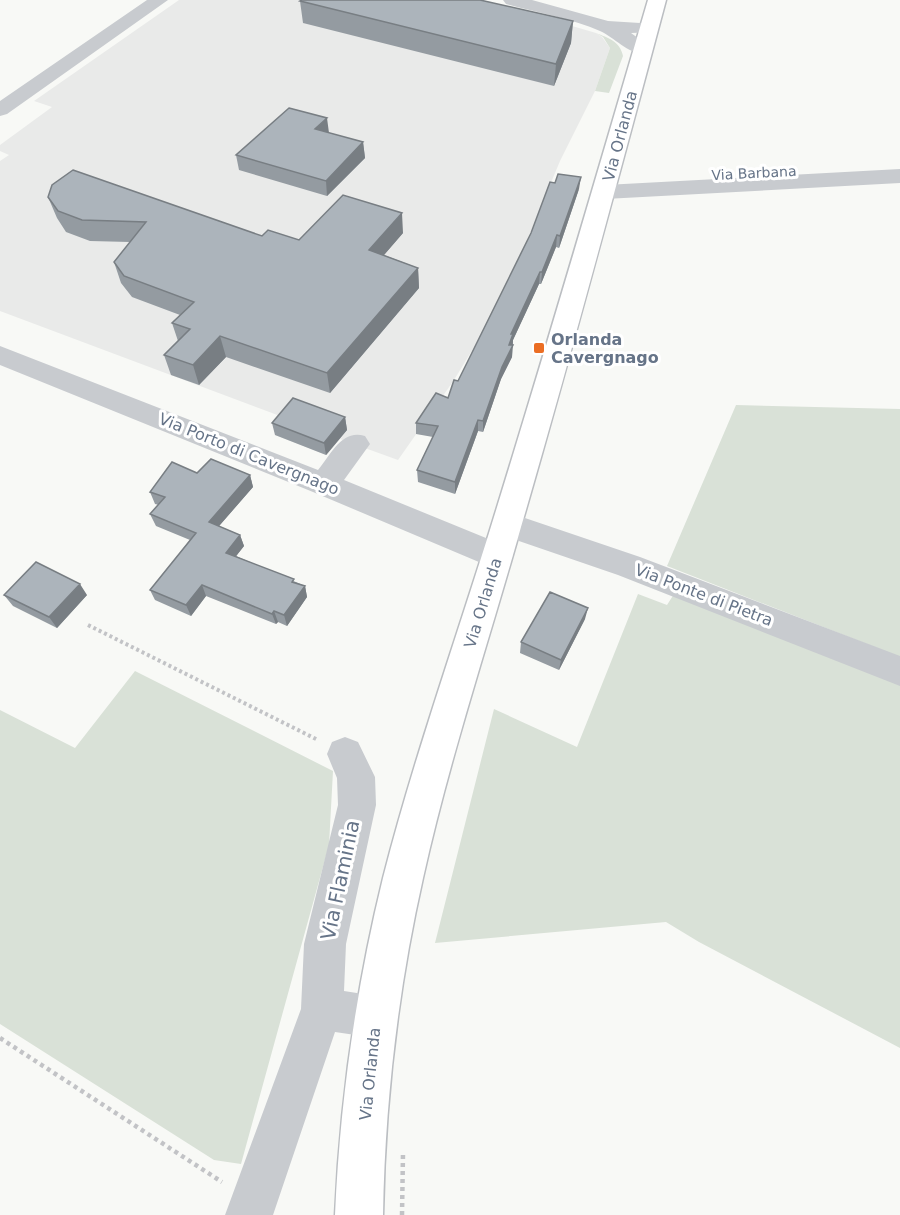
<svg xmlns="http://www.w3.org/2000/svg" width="900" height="1215" font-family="'DejaVu Sans',sans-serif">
<rect width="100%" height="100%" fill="#f8f9f6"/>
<!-- built -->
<path fill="#e9eae9" d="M179,0H483L596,33L602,37L610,48L595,91L560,161L522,252L482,334L454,380L398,460L340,439L327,455L275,435L288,419L0,311V161L9,155L0,151V145L52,107L34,101Z"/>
<!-- green -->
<path fill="#d9e1d7" d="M596,33C608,38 620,41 623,56L609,93L595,91L610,48L603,37Z
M736,405L900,409V657L667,566Z
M638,594L667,605L674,594L900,682V1048L699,942L666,922L435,943L494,709L577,747Z
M135,671L333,771L329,845L241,1164L214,1160L0,1024V710L75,748Z"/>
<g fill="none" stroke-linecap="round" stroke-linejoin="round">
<!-- major casing -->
<g stroke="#bbbec2" stroke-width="3">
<path id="major" d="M648,0H666C619,176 572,352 521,527C488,644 449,760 423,878C398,989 385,1102 383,1215H335C340,1101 356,988 383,878C413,761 453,648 489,533C544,356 596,178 648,0Z"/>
</g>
<!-- path-far1 -->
<path stroke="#c2c3c6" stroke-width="4" stroke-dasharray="3 3" stroke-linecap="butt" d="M88,625L318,740"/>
<!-- path -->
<path stroke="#c2c3c6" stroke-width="4.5" stroke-dasharray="4 4" stroke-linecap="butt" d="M0,1038L222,1182
M402,1215L403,1153"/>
<!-- minor -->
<path fill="#c8cbcf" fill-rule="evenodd" d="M147,0H168L7,114L0,116V101Z
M503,0H532L608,21L656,24L658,28L656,32L631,33L653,49L650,53C631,58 616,38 600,31C573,19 535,12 506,4Z
M900,169V183L605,199L597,197L594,192L597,187L605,185Z
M0,346L318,470C332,453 342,429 365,436L370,444L344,480L508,547L513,556L508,565L497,569L486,565L313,492L0,365Z
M507,512L640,557L900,656V686L618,575L496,533L492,524L496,515Z
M345,737L358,742L375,777L376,805L346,944L344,991L376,996L391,1002L397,1017L391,1032L376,1038L335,1032L273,1215H225L301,1009L304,944L338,805L337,778L327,754L332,742Z"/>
<!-- major -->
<use href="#major" fill="#fff" fill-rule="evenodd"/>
</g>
<!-- wall -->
<path fill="#949ba1" d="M300,1L573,21L571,43L554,86L303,23Z
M329,133L363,142L365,158L327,196L239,170L236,155Z
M579,189L559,248L556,247L541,284H539L513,340L512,357L501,379L483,432L478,431L455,494L418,482L417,470L433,437L416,434V423L448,398Z
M48,197L262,236L299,240L403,233L384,255L418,268L419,288L330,393L226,357L199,385L171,375L164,355L178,341L172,323L180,315L132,297L121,283L114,262L130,242L90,241L66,232L57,218Z
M345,417L347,430L326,455L275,435L272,423Z
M197,473L250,475L253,487L219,526L240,535L244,546L236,556L305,586L307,597L287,626L278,622L276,624L206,596L191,616L155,600L150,590L190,540L156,526L150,514L159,505L155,504L150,492Z
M4,595H87L57,628L13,606Z
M585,619L559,670L520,653L521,642Z"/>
<!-- shaded-wall -->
<path fill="#787e83" d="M573,21L571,43L554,86L556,64Z
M327,118L329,133L315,129Z
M363,142L365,158L327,196L326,181Z
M581,177L579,189L559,248L560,236Z
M402,213L403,233L371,270L369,250Z
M557,235L556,247L541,284L542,272Z
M418,268L419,288L330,393L327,373Z
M540,272L539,284L513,340L512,357L501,379L483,432V421L511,334Z
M220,336L226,357L199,385L193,365Z
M345,417L347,430L326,455L324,443Z
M478,420V431L455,494V482Z
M250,475L253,487L213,533L209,522Z
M240,535L244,546L230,564L226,553Z
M80,584L87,595L57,628L49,617Z
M202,585L206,596L191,616L186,605Z
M305,586L307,597L287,626L284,615Z
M588,608L585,619L559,670L561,660Z
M274,611L278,622L276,624L272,614Z"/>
<!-- building -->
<path fill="#acb4bb" stroke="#787e83" stroke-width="1.5" d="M302,0H480L573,21L556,64L300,1Z
M289,108L327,118L315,129L363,142L326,181L236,155Z
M73,170L262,236L268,230L299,240L343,195L402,213L369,250L418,268L327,373L220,336L193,365L164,355L190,329L172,323L194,302L124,276L114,262L146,222L82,220L58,211L48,197L52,185Z
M558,174L581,177L560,236L557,235L542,272H540L511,334H513L509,345H513L502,367L483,421L478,420L455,482L417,470L438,426L416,423L436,393L448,398L454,380L458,381L531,233L550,182L555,183Z
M293,398L345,417L324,443L272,423Z
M211,459L250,475L209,522L240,535L226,553L294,579L292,582L305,586L284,615L274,611L272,614L202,585L186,605L150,590L196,533L150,514L165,497L150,492L172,462L197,473Z
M36,562L80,584L49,617L4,595Z
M550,592L588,608L561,660L521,642Z"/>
<!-- markers -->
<rect fill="#eb6e24" stroke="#fff" stroke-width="2" x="533" y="342" width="12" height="12" rx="3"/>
<g text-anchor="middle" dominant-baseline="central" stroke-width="6" stroke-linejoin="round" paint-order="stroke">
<!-- far-street labels -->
<g font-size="14" fill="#667488" stroke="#fff">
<text transform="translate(754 173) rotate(-3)">Via Barbana</text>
</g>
<!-- street labels -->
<g font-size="16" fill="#667488" stroke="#fff">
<text transform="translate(620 136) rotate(-75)">Via Orlanda</text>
<text transform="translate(249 454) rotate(22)">Via Porto di Cavergnago</text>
<text transform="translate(704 595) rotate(21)">Via Ponte di Pietra</text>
<text transform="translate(483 603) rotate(-73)">Via Orlanda</text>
<text transform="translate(370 1074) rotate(-84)">Via Orlanda</text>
</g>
<!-- poi labels -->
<g font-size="16" font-weight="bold" fill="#667488" stroke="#fff" text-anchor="start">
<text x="551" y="339">Orlanda<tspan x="551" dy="18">Cavergnago</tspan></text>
</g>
<!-- near-street labels -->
<g font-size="20" fill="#667488" stroke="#fff">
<text transform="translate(340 880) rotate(-78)">Via Flaminia</text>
</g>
</g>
</svg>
